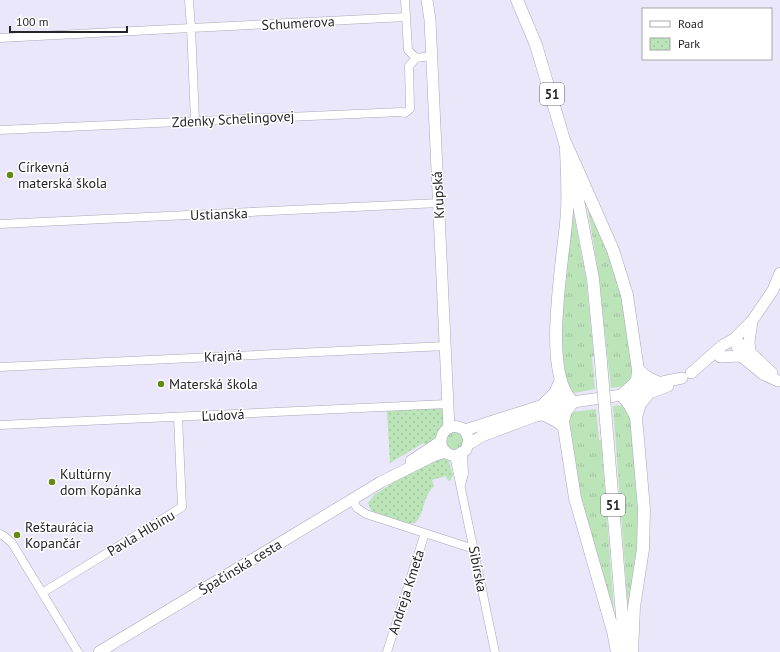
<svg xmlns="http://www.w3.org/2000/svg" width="780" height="652" font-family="'PT Sans',sans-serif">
<defs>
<pattern id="grass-tufts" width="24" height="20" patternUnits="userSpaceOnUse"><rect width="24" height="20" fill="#bbe4b9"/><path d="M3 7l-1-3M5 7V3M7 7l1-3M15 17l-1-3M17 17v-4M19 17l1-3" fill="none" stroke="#a1c39f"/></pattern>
<pattern id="park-dots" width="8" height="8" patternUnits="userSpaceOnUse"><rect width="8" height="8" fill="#bbe4b9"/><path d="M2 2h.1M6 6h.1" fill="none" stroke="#a1c39f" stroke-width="1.8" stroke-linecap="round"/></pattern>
</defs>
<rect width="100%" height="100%" fill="#e9e7f9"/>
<!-- grass -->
<path fill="url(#grass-tufts)" d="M572,205L586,278L594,356L592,357L595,389L575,393L572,392C551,355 568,250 572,205Z
M587,205L609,252L623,293L633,378L627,386L611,388L597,264Z
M623,405L630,412L639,502L640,531L629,622L613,406Z
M596,409L599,440H601L615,623L582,509L567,416L573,412Z
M458,430L467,441L458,451L448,448L445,439L448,433Z"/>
<!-- park -->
<path fill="url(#park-dots)" d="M440,408L443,411C445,428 441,435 428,446L423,443L390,463L387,411Z
M437,456L448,459L453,475L451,480L448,481L446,476L432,480L434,486C422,497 425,514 415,523H405L372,512L368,503L375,494Z"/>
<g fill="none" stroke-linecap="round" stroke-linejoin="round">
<!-- street casing -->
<g stroke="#a9a7b8" stroke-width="9">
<path id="street" d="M189,0L191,28L406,17
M405,0L408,50L416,58
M0,38L191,28L195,121
M416,58L432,56
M0,130L401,112L405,113L410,109L409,66L416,58
M0,224L439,203
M0,367L446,346
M0,425L447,404
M454,455L495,652
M461,485L464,474L463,453
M352,499L357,508L366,514L474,549
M0,534L4,536L12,543L78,652
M42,593L182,507L178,417
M387,652L425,533"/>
</g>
<!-- secondary casing -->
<g stroke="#a9a7b8" stroke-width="12">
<path id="secondary" d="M427,0L430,20L449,428
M734,339L741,356L763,374L778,381
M734,339L750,352L772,373
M750,352L749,342L752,321
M720,357L741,356
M691,373L723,345L734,339L752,321L773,290L780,273
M622,395L629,399H634L668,386
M465,430L469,440L466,450L455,456C429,452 443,415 465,430L562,399L573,402
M469,444L482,436L533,417L560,411L573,402L622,395L638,387L682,378
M411,461L441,441
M99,652L381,482L433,456L445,452"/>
</g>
<!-- primary casing -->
<g stroke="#a9a7b8" stroke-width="13">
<path id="primary" d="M517,0L536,45L567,150
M566,144L613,250L627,295L638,370L637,380L633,385L622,395L629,404L636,417L644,509L643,549L634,607L632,652
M566,150C567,170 568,191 567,211C565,253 540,373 573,402L566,411L563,421L575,498L613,631L617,652
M573,174L593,279L601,362
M638,370L648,378L659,383
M543,405L555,393L561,380
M543,414L558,422L564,427
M636,417L640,404L647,395
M607,433L625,652"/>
</g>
<!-- street -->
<use href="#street" stroke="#fff" stroke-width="8"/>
<!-- secondary -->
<use href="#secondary" stroke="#fff" stroke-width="11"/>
<!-- primary -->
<use href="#primary" stroke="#fff" stroke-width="12"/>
<!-- primary-bridge casing -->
<g stroke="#a9a7b8" stroke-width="13" stroke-linecap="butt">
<path id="primary-bridge" d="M601,362L607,433"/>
</g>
<!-- primary-bridge -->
<use href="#primary-bridge" stroke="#fff" stroke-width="12"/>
</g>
<!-- markers -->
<g fill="#648a12" stroke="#fff" stroke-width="1.5">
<circle cx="10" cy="175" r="4"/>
<circle cx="161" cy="384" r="4"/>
<circle cx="52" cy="482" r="4"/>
<circle cx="17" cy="535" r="4"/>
</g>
<g text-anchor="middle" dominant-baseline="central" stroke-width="3" stroke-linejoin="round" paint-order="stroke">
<!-- shield labels -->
<g fill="#fff" stroke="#66666a" stroke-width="1">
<rect x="540" y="83" width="24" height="22" rx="3"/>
<rect x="601" y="494" width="24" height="22" rx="3"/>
</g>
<g font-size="13" font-weight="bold" fill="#25242a">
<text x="552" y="94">51</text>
<text x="613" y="505">51</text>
</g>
<!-- street labels -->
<g font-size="14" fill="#25242a" stroke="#fff">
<text transform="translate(298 23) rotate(-3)">Schumerova</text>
<text transform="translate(233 119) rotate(-3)">Zdenky Schelingovej</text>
<text transform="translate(438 195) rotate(-93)">Krupská</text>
<text transform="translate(219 214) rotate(-2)">Ustianska</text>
<text transform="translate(223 356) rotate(-3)">Krajná</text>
<text transform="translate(223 415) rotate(-3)">Ľudová</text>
<text transform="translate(141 533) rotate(-31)">Pavla Hlbinu</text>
<text transform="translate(240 567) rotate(-31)">Špačinská cesta</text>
<text transform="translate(478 569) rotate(79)">Sibírska</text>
<text transform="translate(406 592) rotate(-72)">Andreja Kmeťa</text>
</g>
<!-- poi labels -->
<g font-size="14" fill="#25242a" stroke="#fff" text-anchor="start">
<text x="18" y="167">Církevná<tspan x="18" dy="16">materská škola</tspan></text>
<text x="169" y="384">Materská škola</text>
<text x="60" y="474">Kultúrny<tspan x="60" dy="16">dom Kopánka</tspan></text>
<text x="25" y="527">Reštaurácia<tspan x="25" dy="16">Kopančár</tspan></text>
</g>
</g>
<!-- legend -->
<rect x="642" y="8" width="130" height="52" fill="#ffffff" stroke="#a8a7aa"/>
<rect x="650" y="21" width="20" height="6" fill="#ffffff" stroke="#a8a7aa"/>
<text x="678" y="28" font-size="12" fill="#25242a">Road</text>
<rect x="650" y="38" width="20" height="12" fill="url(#park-dots)" stroke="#a8a7aa"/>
<text x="678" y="48" font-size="12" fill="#25242a">Park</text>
<!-- scale -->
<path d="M10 26v6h117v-6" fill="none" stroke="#25242a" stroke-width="2"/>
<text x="16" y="26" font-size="12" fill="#25242a" stroke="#ffffff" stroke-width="3" paint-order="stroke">100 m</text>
</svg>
